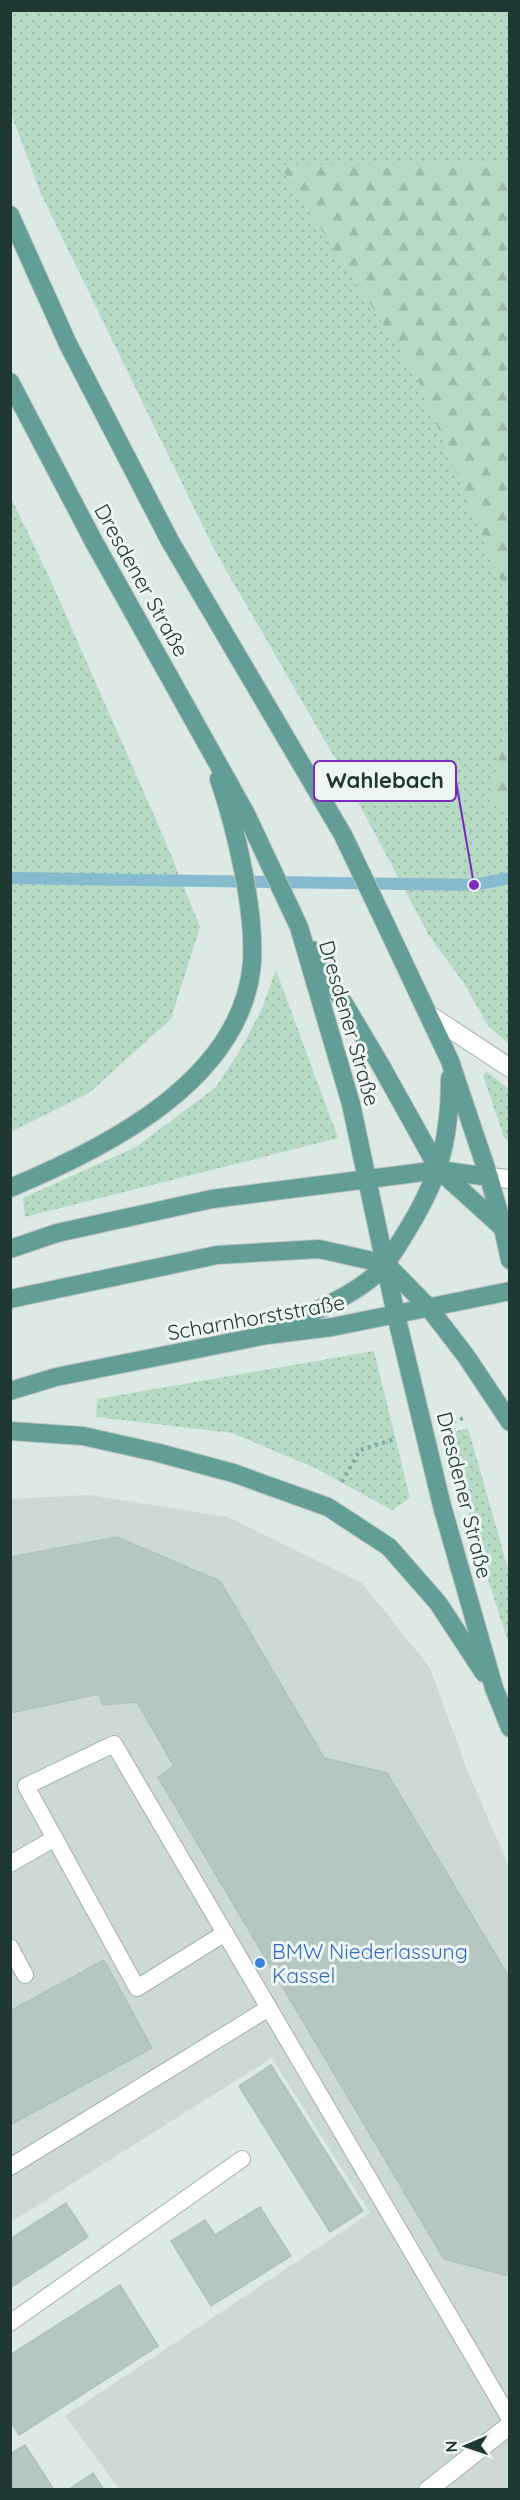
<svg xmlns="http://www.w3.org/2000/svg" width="520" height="2500" font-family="Quicksand,sans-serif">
<defs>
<pattern id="green-dots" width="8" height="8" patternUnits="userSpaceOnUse" patternTransform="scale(1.5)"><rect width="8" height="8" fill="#b6dac4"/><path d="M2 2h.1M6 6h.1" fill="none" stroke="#9cbca9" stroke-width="1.8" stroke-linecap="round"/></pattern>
<pattern id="forest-firs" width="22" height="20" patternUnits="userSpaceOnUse" patternTransform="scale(1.5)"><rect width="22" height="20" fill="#b6dac4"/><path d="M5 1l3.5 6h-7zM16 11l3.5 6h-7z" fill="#9cbca9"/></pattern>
</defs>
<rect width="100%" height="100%" fill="#dde9e5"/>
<!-- built -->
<path fill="#ccd9d4" d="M89,1495L228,1517L362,1583L430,1668L466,1767L509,1867L510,2382L507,2385L510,2388L509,2489H119L65,2416L370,2213L272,2058L11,2222V1499Z"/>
<!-- green -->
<path fill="url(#green-dots)" d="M11,11H509V164L280,166L415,373L509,601V716L489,800L509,820V1044L488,1026L465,985L428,934L336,760L214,549L41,194L11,113Z
M11,498L47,572L164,838L200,927L171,1019L89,1093L11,1132Z
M276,970L338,1138L25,1217L23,1198L136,1147L216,1087L239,1052L261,1011Z
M487,1072L509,1089V1142L504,1137L483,1076Z
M374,1351L410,1498L392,1510L315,1468L232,1433L96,1417L97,1399Z
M468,1428L509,1572V1644L480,1555L447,1434Z"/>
<!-- forest -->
<path fill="url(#forest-firs)" d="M509,164H510L509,601L415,373L279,165Z
M509,716L510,820H509L489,800Z"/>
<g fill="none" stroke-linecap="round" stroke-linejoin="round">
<!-- stream -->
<path stroke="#86bace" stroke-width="12" d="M10,878L474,885L510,878"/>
</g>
<!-- building -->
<path fill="#b6c6c2" stroke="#b0c2bd" stroke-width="1.5" d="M117,1537L220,1581L324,1758L387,1773L510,1979L509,2276L444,2259L158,1777L174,1766L137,1702L103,1705L99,1694L10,1713V1557Z
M104,1960L152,2048L10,2125V2011Z
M271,2065L363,2211L330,2232L239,2086Z
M66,2203L88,2237L10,2288V2239Z
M260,2207L291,2256L211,2306L171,2241L205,2220L215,2235Z
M120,2285L158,2346L19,2435L10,2421V2355Z
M25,2445L54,2490H10V2454Z
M93,2473L104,2490H68Z"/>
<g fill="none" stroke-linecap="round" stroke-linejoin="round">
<!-- service casing -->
<g stroke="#a1b0ac" stroke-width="18">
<path id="service" d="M10,1864L55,1838
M225,1933L137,1988L26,1786L114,1744L510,2419
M10,1947L25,1975
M10,2167L269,2008
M10,2323L242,2159"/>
</g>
<!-- minor casing -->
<g stroke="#a1b0ac" stroke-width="20">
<path id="minor" d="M428,1014L510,1068
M489,1177L510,1179
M428,2490L510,2425"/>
</g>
<!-- primary casing -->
<g stroke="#bcc3c2" stroke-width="20">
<path id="primary" d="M10,215L68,344L170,541L343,835L385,923L450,1061L489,1177L503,1228L510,1260
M10,382L94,542L246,814L299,927L351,1104L396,1315L442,1506L494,1688L510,1728
M312,950L380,1064L439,1170L503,1228
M10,1188C106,1148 243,1080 252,962C255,909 236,829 219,779
M10,1249L57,1233L212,1199L439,1170L489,1177
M386,1264L429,1308L466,1356L510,1422
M10,1299L217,1255L319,1249L386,1264
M277,1329C307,1314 342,1301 369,1280C384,1269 393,1253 403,1237C438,1182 450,1143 450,1078
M10,1391L56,1377L267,1335L332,1327L510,1291
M10,1431L83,1436L159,1453L233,1473L328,1507L389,1547L438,1603L484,1673"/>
</g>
<!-- path -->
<path stroke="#7eaca3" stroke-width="4" stroke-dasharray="3 4.5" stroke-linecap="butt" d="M453,1422L464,1418
M342,1482L360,1450L395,1439"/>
<!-- service -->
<use href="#service" stroke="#fff" stroke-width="16"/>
<!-- minor -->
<use href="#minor" stroke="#fff" stroke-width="18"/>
<!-- primary -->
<use href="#primary" stroke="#639e96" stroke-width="18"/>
</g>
<!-- markers -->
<circle fill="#3f7fe0" stroke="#eef6f3" stroke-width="2" cx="260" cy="1963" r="6"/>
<g text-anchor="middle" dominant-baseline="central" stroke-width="6" stroke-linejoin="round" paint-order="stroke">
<!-- street labels -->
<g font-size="21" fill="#203834" stroke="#eef6f3">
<text transform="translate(142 580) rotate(61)">Dresdener Straße</text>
<text transform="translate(350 1023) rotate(74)">Dresdener Straße</text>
<text transform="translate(256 1317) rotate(-10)">Scharnhorststraße</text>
<text transform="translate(465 1495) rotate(76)">Dresdener Straße</text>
</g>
<!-- shop labels -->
<g font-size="21" fill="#366cbe" stroke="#eef6f3" text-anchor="start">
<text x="272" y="1951">BMW Niederlassung<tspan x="272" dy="24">Kassel</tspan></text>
</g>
</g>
<!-- callouts -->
<path fill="none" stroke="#7b2cbf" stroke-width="2" d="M474 885L456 781"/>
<circle fill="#7b2cbf" stroke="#eef6f3" stroke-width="2" cx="474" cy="885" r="6"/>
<rect fill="#eef6f3" stroke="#7b2cbf" stroke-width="2" x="314" y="761" width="142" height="40" rx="6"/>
<g font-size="22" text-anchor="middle" font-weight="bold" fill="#203834">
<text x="385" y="788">Wahlebach</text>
</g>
<!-- border -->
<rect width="520" height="2500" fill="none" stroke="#203834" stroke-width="24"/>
<!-- north arrow -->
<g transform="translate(466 2446) rotate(268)" stroke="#eef6f3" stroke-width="4.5" paint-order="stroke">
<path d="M0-4.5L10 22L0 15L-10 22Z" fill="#203834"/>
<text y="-9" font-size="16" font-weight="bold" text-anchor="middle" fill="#203834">N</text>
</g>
</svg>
